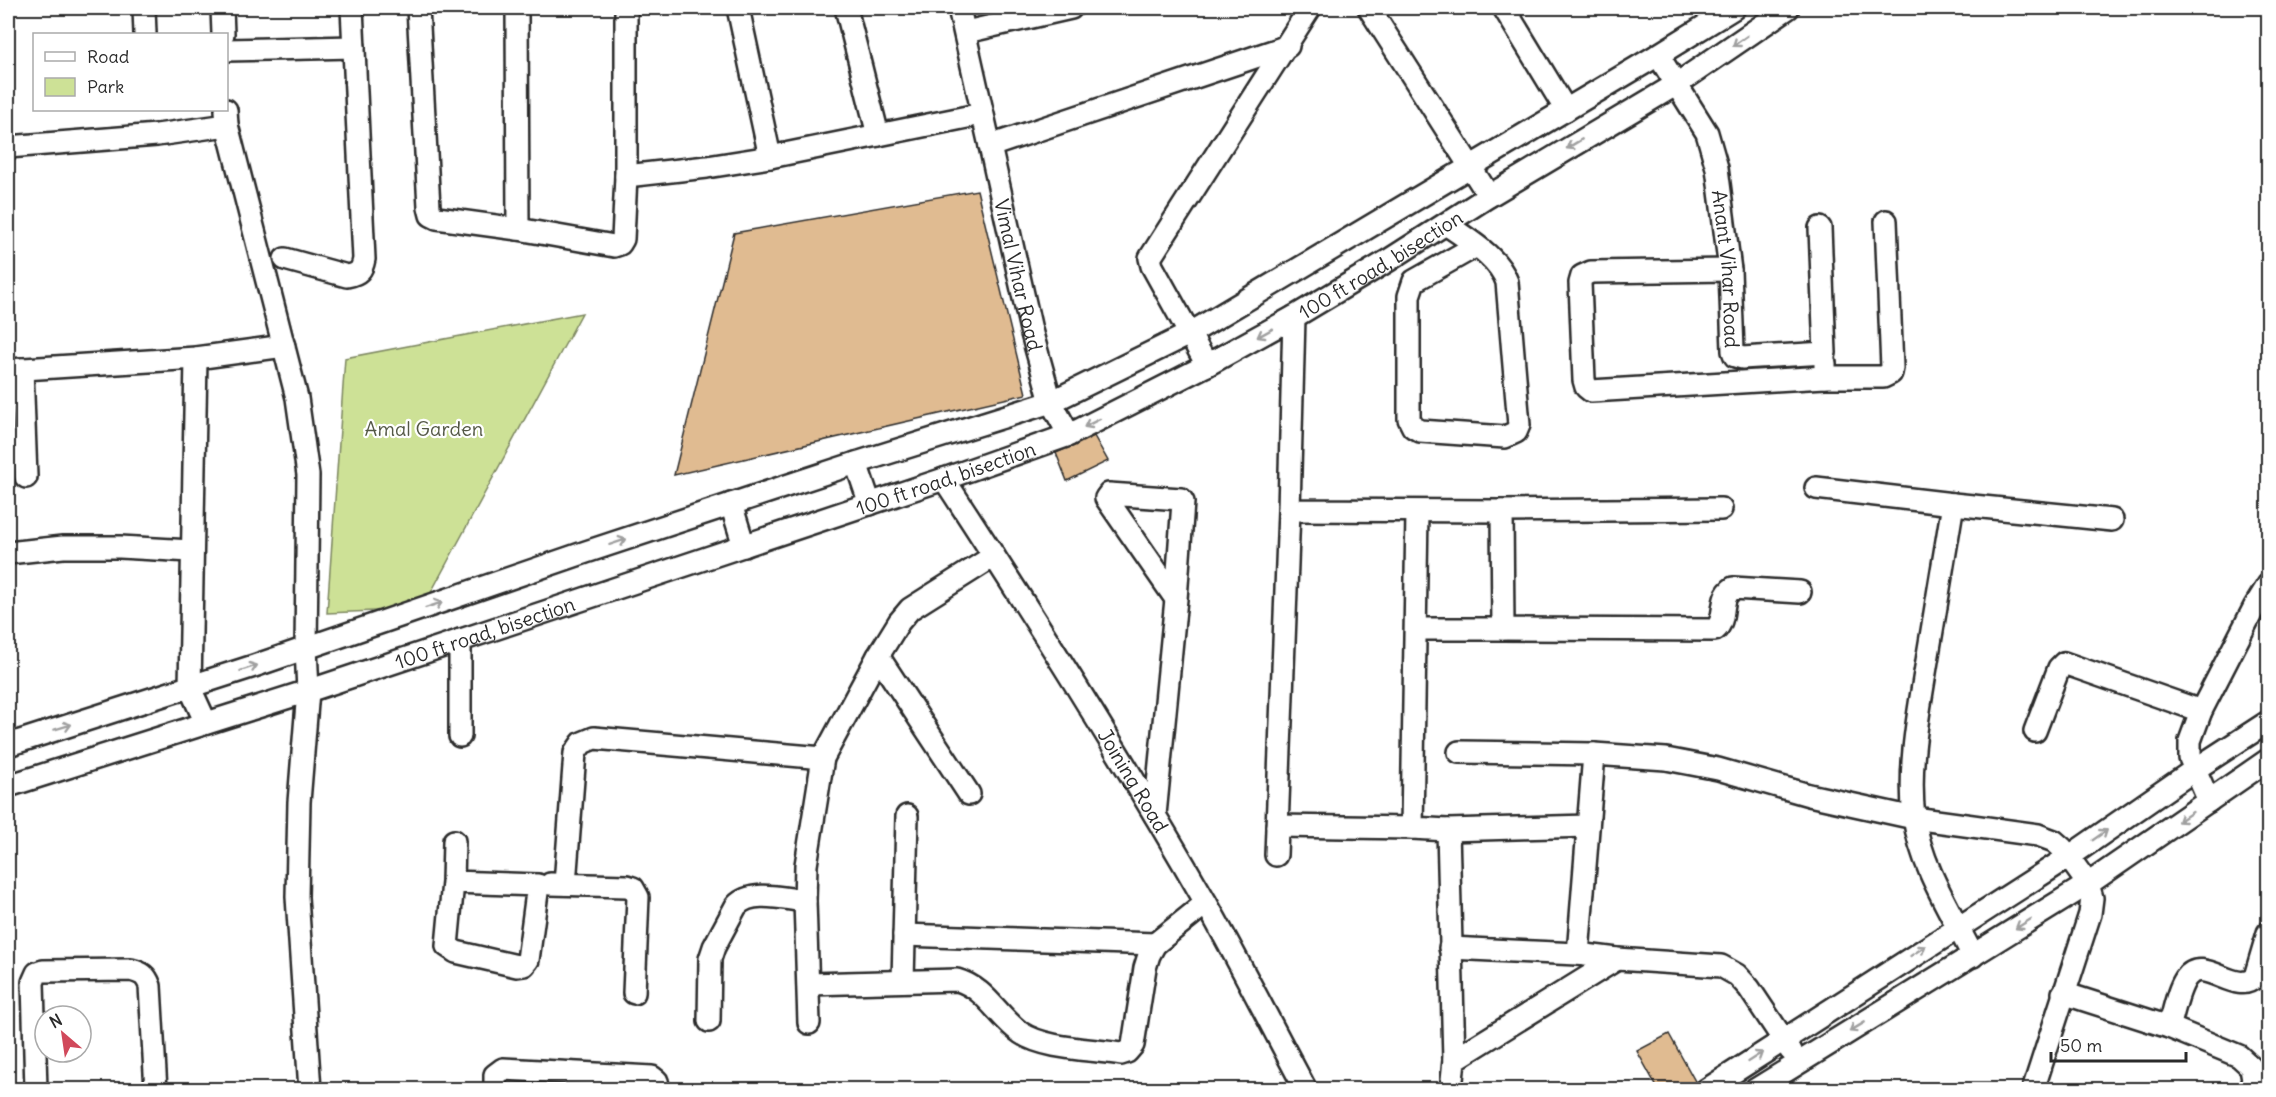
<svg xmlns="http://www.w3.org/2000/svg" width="2276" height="1097" font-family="Delius,sans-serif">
<rect width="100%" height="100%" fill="#fff"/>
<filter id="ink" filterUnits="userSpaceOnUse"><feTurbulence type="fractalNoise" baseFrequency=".0167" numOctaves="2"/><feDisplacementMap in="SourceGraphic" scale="12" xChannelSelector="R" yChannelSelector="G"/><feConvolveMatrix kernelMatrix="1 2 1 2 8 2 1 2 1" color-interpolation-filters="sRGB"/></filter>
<g filter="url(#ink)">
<!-- green -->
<path fill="#cde196" stroke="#7c8660" stroke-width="1.5" d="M582,313L422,609L327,613L345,358Z"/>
<!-- building -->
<path fill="#e0bb91" stroke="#2b2b2b" stroke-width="1.5" d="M977,190L1026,394L674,475L734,233Z
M1094,436L1108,461L1067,481L1056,453Z
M1669,1034L1696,1083L1686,1089H1658L1637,1051Z"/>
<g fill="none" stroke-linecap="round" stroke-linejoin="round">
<!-- minor casing -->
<g stroke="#2b2b2b" stroke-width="26">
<g id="minor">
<path d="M144,8L145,34"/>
<path d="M222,8L223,34"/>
<path d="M418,8L429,207L431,215L437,218L518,229L614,246L620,244L623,239L626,176V8"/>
<path d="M517,8L518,229"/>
<path d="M738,8L770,157"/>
<path d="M846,8L878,135"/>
<path d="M959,8L990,146L1288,46"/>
<path d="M1369,8L1489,196"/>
<path d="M1504,8L1566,110"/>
<path d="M966,32L1071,8"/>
<path d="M226,50L354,47"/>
<path id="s1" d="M1658,55L1707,133L1717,168L1730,270L1733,351L1735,356L1742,358L1825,353L1820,228"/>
<path d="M226,110L227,125L297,398L308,475L306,648L308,691L299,802L297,897L310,1090"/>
<path id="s2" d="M990,146L1031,330L1051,402L1069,435"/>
<path d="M8,147L157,135L227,125"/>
<path d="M626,176L707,167L770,157L982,114"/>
<path d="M1446,224C1468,240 1498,256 1507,282L1519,425L1516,432L1505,437L1420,431L1413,427L1409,419V296L1414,281L1476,246"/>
<path d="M285,259L347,276C359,274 362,270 364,259L352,8"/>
<path d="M1730,270L1591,272L1582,276L1580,283L1584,380L1586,387L1591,391L1825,377"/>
<path d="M1294,317L1289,510L1502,511L1503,629L1715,630C1728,619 1718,598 1733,588L1800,592"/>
<path d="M196,358L190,688L206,723"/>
<path d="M1825,363V377H1883L1891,373L1892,368L1886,221"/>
<path d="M1207,365L1152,266L1150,258L1310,8"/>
<path d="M22,369L26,477"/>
<path d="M8,370L196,358L284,346"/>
<path d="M856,463L870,504"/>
<path id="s3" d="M944,479C1035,618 1123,758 1205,901C1240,963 1272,1027 1306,1090"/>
<path d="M1816,488L1953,504C1944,558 1935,613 1926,667C1918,716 1908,768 1914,817C1921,867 1951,912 1973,956"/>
<path d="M731,504L744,546"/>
<path d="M1953,504L2112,520"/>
<path d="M1502,511L1721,509"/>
<path d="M1417,512L1412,828L1448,830L1454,1060L1451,1090"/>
<path d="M8,553L63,547H120L191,551"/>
<path d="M1417,629H1503"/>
<path d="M878,656L969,794"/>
<path d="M2035,731L2059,668L2064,663L2201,711"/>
<path d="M460,736V640"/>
<path d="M8,745L254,666L586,552L856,463L1051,402L1189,334L1658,55L1734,8"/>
<path d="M1459,752L1594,754"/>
<path id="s4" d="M8,786L308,691L944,479L1069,435L1207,365L1294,317L1389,260L1489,196L1677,84L1788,8"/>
<path d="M2209,801L2190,758V741L2201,711L2255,606L2268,585"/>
<path d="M1155,815L1176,599L1183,502L1181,499L1109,494L1106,498L1176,599"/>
<path d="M1277,826L1412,828"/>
<path d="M1448,830L1588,826"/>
<path d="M1276,855L1289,510"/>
<path d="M453,882L538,885L528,960L524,965L517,966L456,952L447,946L453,882L454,841"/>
<path d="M550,884L627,886L633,888L638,897L634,993"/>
<path d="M565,884L575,753L582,743L594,738L823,758"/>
<path d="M904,935L1155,944"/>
<path d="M1450,948L1578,954L1617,959L1721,966L1737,975L1749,988L1791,1051"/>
<path d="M1578,954L1594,754L1666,759L1718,769L1809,795L1914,818L2038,835L2054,841L2062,848L2088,884L2092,898L2090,914L2033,1090"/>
<path d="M903,981L907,816"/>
<path d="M809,984L957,980C986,988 997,1016 1021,1033C1045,1049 1091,1049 1121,1054L1127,1052L1133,1045L1145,968L1149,955L1155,944L1206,903"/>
<path d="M2063,993L2169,1027L2239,1056L2251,1067L2253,1079L2249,1090"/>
<path d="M709,1021L710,959L714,947L736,906C751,889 785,899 805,901"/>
<path d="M809,1023L805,901L806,865L823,758L878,656L899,622L910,609L994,556"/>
<path d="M2169,1027C2174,1012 2177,991 2186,978C2203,954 2236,997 2255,977L2268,933"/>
<path d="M1454,1060L1617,959"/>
<path d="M36,1090L33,982L37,973L43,971L131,970C142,973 146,975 150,986L156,1090"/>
<path d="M495,1090V1075L503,1069L652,1077L657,1081L659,1090"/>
<path d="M1706,1090L2070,856L2194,770L2268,722"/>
<path d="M1755,1090L2088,884L2268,760"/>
</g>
</g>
<!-- minor -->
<use href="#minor" stroke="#fff" stroke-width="21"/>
</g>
<!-- one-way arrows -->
<defs><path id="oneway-shaft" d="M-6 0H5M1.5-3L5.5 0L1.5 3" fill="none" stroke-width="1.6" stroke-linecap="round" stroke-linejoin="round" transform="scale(1.5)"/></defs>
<g stroke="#a0a0a0">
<use href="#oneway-shaft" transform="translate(1740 41) rotate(145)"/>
<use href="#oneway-shaft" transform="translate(1574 144) rotate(149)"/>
<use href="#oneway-shaft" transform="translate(1265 333) rotate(151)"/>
<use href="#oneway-shaft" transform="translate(1092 423) rotate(153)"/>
<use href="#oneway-shaft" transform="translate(618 542) rotate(-18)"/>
<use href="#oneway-shaft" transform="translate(434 605) rotate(-19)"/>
<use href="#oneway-shaft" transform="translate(249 668) rotate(-18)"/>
<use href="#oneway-shaft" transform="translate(63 727) rotate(-17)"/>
<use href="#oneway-shaft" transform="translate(2185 817) rotate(146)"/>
<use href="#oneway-shaft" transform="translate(2100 835) rotate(-35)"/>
<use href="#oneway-shaft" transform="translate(2023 924) rotate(148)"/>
<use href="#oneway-shaft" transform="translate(1918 951) rotate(-33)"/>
<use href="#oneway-shaft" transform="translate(1857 1027) rotate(149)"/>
<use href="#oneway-shaft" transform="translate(1755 1057) rotate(-33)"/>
</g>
</g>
<g text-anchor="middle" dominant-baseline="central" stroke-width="4.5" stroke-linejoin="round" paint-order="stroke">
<!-- street labels -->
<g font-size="20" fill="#2b2b2b" stroke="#fff">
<text stroke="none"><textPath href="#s4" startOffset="1473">100 ft road, bisection</textPath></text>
<text stroke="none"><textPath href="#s1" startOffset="230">Anant Vihar Road</textPath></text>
<text stroke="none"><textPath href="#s2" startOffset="132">Vimal Vihar Road</textPath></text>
<text stroke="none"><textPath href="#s4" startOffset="987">100 ft road, bisection</textPath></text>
<text stroke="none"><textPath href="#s4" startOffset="501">100 ft road, bisection</textPath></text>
<text stroke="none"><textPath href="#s3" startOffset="356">Joining Road</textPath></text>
</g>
<!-- park labels -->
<g font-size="20" fill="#545846" stroke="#fff">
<text x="424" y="428">Amal Garden</text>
</g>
</g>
<!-- margin -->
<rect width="2276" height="1097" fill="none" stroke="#fff" stroke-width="30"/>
<rect x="15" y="15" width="2246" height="1067" fill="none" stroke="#2b2b2b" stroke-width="2" filter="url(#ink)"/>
<!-- legend -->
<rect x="33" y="33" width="195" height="78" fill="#ffffff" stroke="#aaaaaa" stroke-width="1.5"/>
<rect x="45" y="52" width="30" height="9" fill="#ffffff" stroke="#aaaaaa" stroke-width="1.5"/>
<text x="87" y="63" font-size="18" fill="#2b2b2b">Road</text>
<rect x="45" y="78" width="30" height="18" fill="#cde196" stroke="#aaaaaa" stroke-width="1.5"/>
<text x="87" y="93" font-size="18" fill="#2b2b2b">Park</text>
<!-- north arrow -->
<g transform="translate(63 1034) rotate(331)"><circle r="28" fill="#ffffff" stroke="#aaaaaa" stroke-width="1.5"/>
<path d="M0-4.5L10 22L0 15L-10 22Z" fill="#d1495b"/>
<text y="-9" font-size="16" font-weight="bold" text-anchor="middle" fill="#2b2b2b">N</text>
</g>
<!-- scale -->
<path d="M2051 1052v9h135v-9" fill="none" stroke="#2b2b2b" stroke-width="3"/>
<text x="2060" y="1052" font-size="18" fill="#2b2b2b" stroke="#ffffff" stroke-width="4.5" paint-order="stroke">50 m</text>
</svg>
